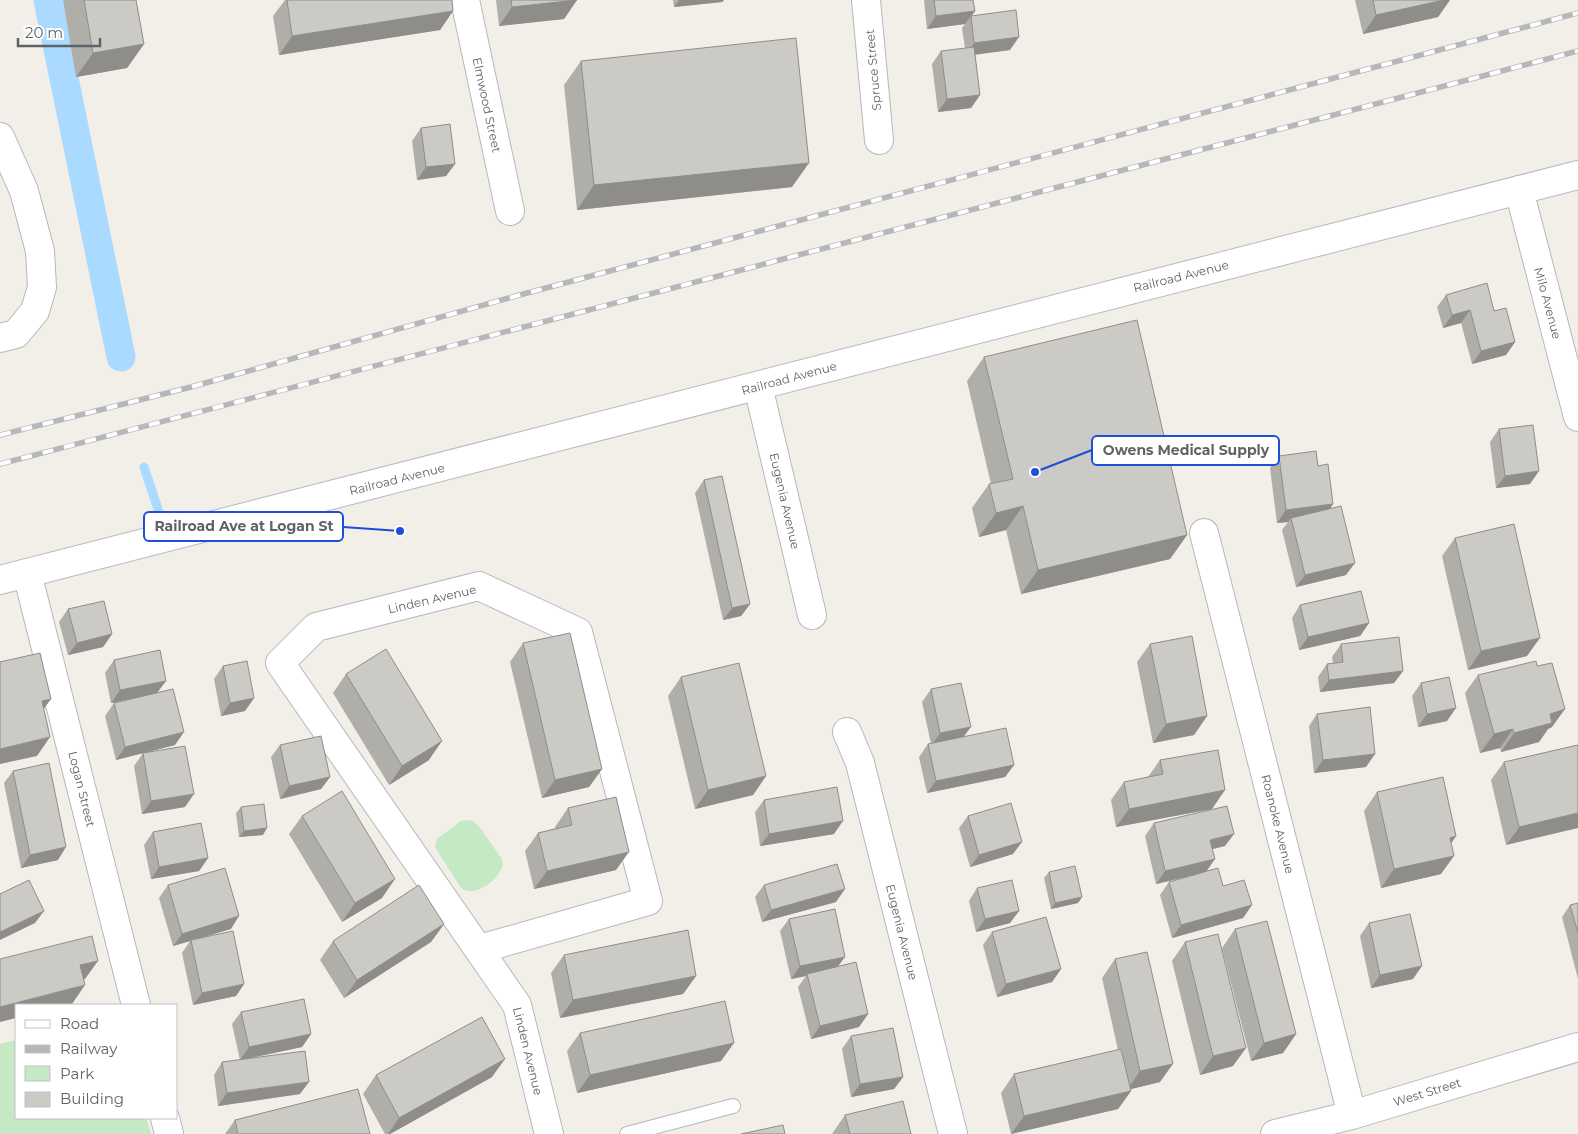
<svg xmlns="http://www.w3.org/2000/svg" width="1578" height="1134" font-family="Montserrat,sans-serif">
<rect width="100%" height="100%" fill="#f1efe8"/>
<!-- park -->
<path fill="#c5e8c5" d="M471,820L478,825L502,859L503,864C500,879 475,899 461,888L435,847L437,839L461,821Z
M16,1040V1118H146L151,1134H0V1044Z"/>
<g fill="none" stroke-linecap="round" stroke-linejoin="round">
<!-- stream -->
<path stroke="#aadaff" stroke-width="9" d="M144,467L158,509"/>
<!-- canal -->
<path stroke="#aadaff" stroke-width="29" d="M48,0L121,357"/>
<!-- lane casing -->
<g stroke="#b5b8bc" stroke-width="16">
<path id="lane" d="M627,1134L733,1106"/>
</g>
<!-- street casing -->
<g stroke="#b5b8bc" stroke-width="30">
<path id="street" d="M465,0L510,211
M866,0L879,140
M0,137L24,191L40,251L42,287L35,311L16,334L0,338
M1519,190L1578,417
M758,386L812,615
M1204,533L1352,1115
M27,573L136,1005
M847,732L860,763L953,1134
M480,949L648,901L578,632L479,586L316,627L280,663L517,1005L549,1134
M165,1118L169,1134
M1275,1134L1352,1115L1578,1047"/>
</g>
<!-- secondary casing -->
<g stroke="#b6babf" stroke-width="30">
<path id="secondary" d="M0,580L1578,175"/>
</g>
<!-- lane -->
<use href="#lane" stroke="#fff" stroke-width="14"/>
<!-- street -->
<use href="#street" stroke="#fff" stroke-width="28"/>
<!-- secondary -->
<use href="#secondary" stroke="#fff" stroke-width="28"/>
<!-- rail casing -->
<g stroke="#b6b7b8" stroke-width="5.5">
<path id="rail" d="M0,435L191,387L516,296L1578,13
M0,464L1578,51"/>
</g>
<!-- rail -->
<use href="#rail" stroke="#fff" stroke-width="4" stroke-dasharray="11" stroke-linecap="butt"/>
</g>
<!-- wall -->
<path fill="#afaea9" d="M63,0H136L144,44L127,68L76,77Z
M285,0H452L453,11L440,30L279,55L273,16Z
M496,0H577L564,19L499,26Z
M673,0H724L722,2L674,7Z
M924,0H973L975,11L972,16L1010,50L975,54L980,95L971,108L938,112L932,64L941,51L965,48L962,28L965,24L927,29Z
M1355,0H1450L1438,17L1363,34Z
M581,61L792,187L577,210L564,85Z
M421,128L455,164L446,176L417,180L412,141Z
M1446,295L1494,311L1515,342L1506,355L1472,364L1461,323L1443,328L1437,307Z
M984,357L1187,535L1170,559L1021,594L1006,530L979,537L972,508L989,484H991L967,381Z
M1499,429L1530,484L1496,488L1490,442Z
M1279,456L1318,466L1333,504L1330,509L1346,575L1296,587L1282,530L1288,522L1277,523L1270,468Z
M704,480L750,604L741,616L723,620L695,493Z
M1455,538L1527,656L1468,670L1442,556Z
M1300,605L1369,623L1360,636L1299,650L1292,618Z
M68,609L112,634L103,647L68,655L59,622Z
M523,643L602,769L589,787L542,798L510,662Z
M1150,644L1207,716L1194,735L1153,743L1137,662Z
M1341,644L1403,671L1394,683L1320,692L1318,677L1327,664L1333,663L1332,657Z
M114,660L158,693L175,745L144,753L185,807L142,814L134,766L143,753L116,760L105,716L114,703L140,697L111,703L105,673Z
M223,666L254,698L245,711L221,716L214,679Z
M346,674L429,760L389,785L333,693Z
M1478,675L1552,727L1548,729L1539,742L1501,752L1500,748L1480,753L1465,693Z
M681,677L766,776L753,795L695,809L668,696Z
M1421,683L1447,721L1418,727L1412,696Z
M931,689L964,737L1014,765L1005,777L927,793L919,757L928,744H931L922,702Z
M1317,714L1366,767L1314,773L1309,726Z
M280,745L330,777L321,789L280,799L271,757Z
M1578,745L1506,845L1491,780L1504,762Z
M1160,760L1212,809L1116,827L1111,800L1124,782L1148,777Z
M13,771L58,860L21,868L4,783Z
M1377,792L1456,836L1451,843L1441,874L1381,888L1364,811Z
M764,800L834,834L760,846L755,812Z
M241,807L263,835L239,837L236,813Z
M568,808L616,870L534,889L525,851L538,833L556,828L555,827Z
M302,816L382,898L342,922L289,834Z
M968,816L1013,854L970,867L959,828Z
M1154,823L1225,846L1212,849L1206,871L1223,886L1252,905L1243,918L1172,938L1160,895L1169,882L1194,875L1156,884L1145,836Z
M153,832L208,858L199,871L151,879L144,845Z
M1049,872L1082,897L1078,903L1051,909L1044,878Z
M168,885L231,929L200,938L244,984L236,996L193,1005L182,953L190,941L173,946L159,898Z
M764,885L836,902L762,922L755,897Z
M977,888L1019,911L1010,923L976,932L969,901Z
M1578,903V979L1562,917L1570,905Z
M789,919L838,967L868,1014L859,1027L811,1039L798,987L806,976L791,979L780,931Z
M1369,923L1413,979L1371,988L1360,936Z
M444,924L431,942L344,998L320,960L333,941Z
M1235,929L1296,1034L1283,1053L1251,1061L1222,948Z
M992,932L1061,969L1052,982L997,997L983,945Z
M1185,942L1233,1066L1200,1075L1172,961Z
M564,955L696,976L683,994L560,1018L551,973Z
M1115,959L1160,1082L1131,1089V1091L1118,1109L1011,1134L1001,1093L1014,1074L1118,1050L1102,978Z
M241,1012L311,1034L302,1047L243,1060L300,1094L218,1106L214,1075L222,1062L240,1060L232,1024Z
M580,1033L721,1061L577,1093L567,1051Z
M851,1036L903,1077L894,1089L851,1097L842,1049Z
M376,1075L492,1077L390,1134H385L363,1094Z
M845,1115L911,1134H832Z
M235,1120L370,1134H225Z"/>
<!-- shaded-wall -->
<path fill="#8f8d8a" d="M577,0L564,19L499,26L512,7Z
M679,0H724L722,2L674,7Z
M1444,0H1450L1438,17L1363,34L1376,15Z
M453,11L440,30L279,55L292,36Z
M975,11L965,24L927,29L936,16Z
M1019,37L1010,50L966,56L974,43Z
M144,44L127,68L76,77L93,53Z
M980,95L971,108L938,112L947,99Z
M809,163L792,187L577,210L594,185Z
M455,164L446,176L417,180L426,167Z
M1470,310L1461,323L1443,328L1452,315Z
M1515,342L1506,355L1472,364L1481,351Z
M1539,471L1530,484L1496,488L1505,476Z
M1333,504L1324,517L1291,518L1288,522L1277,523L1286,510Z
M1023,506L1006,530L979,537L996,513Z
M1187,535L1170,559L1021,594L1038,570Z
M1355,563L1346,575L1296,587L1305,575Z
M750,604L741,616L723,620L732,608Z
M1369,623L1360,636L1299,650L1308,637Z
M112,634L103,647L68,655L77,643Z
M1540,638L1527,656L1468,670L1481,651Z
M1403,671L1394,683L1320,692L1329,680Z
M166,681L157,693L111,703L120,690Z
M254,698L245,711L221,716L230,703Z
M51,699L38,717L42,701Z
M1456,708L1447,721L1418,727L1427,714Z
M1565,709L1552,727L1548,729L1539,742L1501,752L1514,733L1550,714Z
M1207,716L1194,735L1153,743L1166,724Z
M971,727L962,739L931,746L940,733Z
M1513,729L1500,748L1480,753L1494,734Z
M184,732L175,745L116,760L125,747Z
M50,737L37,756L0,764V749Z
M442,741L429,760L389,785L402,766Z
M1375,754L1366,767L1314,773L1323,760Z
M1014,765L1005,777L927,793L936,781Z
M602,769L589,787L542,798L555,780Z
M766,776L753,795L695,809L708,790Z
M330,777L321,789L280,799L289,786Z
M1225,790L1212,809L1116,827L1129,809Z
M194,794L185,807L142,814L151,801Z
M1578,813V828L1506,845L1519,827Z
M843,821L834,834L760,846L769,834Z
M267,828L263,835L239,837L244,831Z
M1234,834L1225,846L1201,852L1210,840Z
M1456,836L1443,855L1450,838Z
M1022,842L1013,854L970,867L979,855Z
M66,847L58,860L21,868L30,855Z
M629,852L616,870L534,889L547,871Z
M1454,856L1441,874L1381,888L1394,869Z
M208,858L199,871L151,879L159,867Z
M1215,859L1206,872L1156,884L1165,871Z
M395,879L382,898L342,922L355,903Z
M845,889L836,902L762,922L771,910Z
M1082,897L1078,903L1051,909L1055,903Z
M1252,905L1243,918L1172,938L1181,925Z
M44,911L35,923L0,940V932Z
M1019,911L1010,923L976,932L985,919Z
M239,916L231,929L173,946L182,934Z
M444,924L431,942L344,998L357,980Z
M845,957L836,969L807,974L806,976L791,979L800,966Z
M98,961L85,979L67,984L80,965Z
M1422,966L1413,979L1371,988L1380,975Z
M1061,969L1052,982L997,997L1006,984Z
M696,976L683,994L560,1018L573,1000Z
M244,984L236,996L193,1005L202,993Z
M85,985L72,1004L67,1005H16V1018L0,1022V1007Z
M868,1014L859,1027L811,1039L820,1026Z
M311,1034L302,1047L240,1060L249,1047Z
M1296,1034L1283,1053L1251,1061L1264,1043Z
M734,1043L721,1061L577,1093L590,1075Z
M1246,1048L1233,1066L1200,1075L1213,1056Z
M505,1059L492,1077L390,1134H388L399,1118Z
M1173,1064L1160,1082L1127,1090L1140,1071Z
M903,1077L894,1089L851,1097L860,1084Z
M309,1082L300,1094L218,1106L227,1093Z
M1131,1091L1118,1109L1011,1134L1024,1116Z"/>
<!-- building -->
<path fill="#cccac5" stroke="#8f8d8a" d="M84,0H136L144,44L93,53Z
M287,0H452L453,11L292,36Z
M511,0H577L512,7Z
M934,0H973L975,11L936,16Z
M1373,0H1444L1376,15Z
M1016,10L1019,37L974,43L971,16Z
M796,38L809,163L594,185L581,61Z
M974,47L980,95L947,99L941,51Z
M450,124L455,164L426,167L421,128Z
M1487,283L1494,311L1506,308L1515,342L1481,351L1470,310L1452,315L1446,295Z
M1137,320L1187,535L1038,570L1023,506L996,513L989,484L1013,479L984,357Z
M1533,425L1539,471L1505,476L1499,429Z
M1316,451L1318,466L1328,464L1333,504L1286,510L1279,456Z
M722,476L750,604L732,608L704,480Z
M1341,506L1355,563L1305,575L1291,518Z
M1514,524L1540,638L1481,651L1455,538Z
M1361,591L1369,623L1308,637L1300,605Z
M104,601L112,634L77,643L68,609Z
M570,633L602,769L555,780L523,643Z
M1192,636L1207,716L1166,724L1150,644Z
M1399,637L1403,671L1329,680L1327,664L1343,662L1341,644Z
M386,649L442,741L402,766L346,674Z
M160,650L166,681L120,690L114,660Z
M40,653L51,699L42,701L50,737L0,749V662Z
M247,661L254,698L230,703L223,666Z
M1536,661L1537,666L1552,663L1565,709L1550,714L1552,723L1514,733L1513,729L1494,734L1478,675Z
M739,663L766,776L708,790L681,677Z
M1449,677L1456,708L1427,714L1421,683Z
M961,683L971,727L940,733L931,689Z
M173,689L184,732L125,747L114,703Z
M1370,707L1375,754L1323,760L1317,714Z
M1006,728L1014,765L936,781L928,744Z
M321,736L330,777L289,786L280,745Z
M1578,745V813L1519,827L1504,762Z
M185,746L194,794L151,801L143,753Z
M1218,750L1225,790L1129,809L1124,782L1163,774L1160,760Z
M49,763L66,847L30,855L13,771Z
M1443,777L1456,836L1450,838L1454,856L1394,869L1377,792Z
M837,787L843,821L769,834L764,800Z
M342,791L395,879L355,903L302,816Z
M616,797L629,852L547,871L538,833L572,825L568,808Z
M1011,803L1022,842L979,855L968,816Z
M264,804L267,828L244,831L241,807Z
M1227,806L1234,834L1210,840L1215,859L1165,871L1154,823Z
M201,823L208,858L159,867L153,832Z
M837,864L845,889L771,910L764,885Z
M1075,866L1082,897L1055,903L1049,872Z
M225,868L239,916L182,934L168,885Z
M1218,868L1223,886L1244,880L1252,905L1181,925L1169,882Z
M29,880L44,911L0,932V894Z
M1012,880L1019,911L985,919L977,888Z
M419,885L444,924L357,980L333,941Z
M1578,903V933L1570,905Z
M835,909L845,957L800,966L789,919Z
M1410,914L1422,966L1380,975L1369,923Z
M1046,917L1061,969L1006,984L992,932Z
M1267,921L1296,1034L1264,1043L1235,929Z
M688,930L696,976L573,1000L564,955Z
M233,931L244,984L202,993L191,940Z
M1218,934L1246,1048L1213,1056L1185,942Z
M92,936L98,961L80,965L85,985L0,1007V959Z
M1147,952L1173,1064L1140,1071L1115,959Z
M856,962L868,1014L820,1026L807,974Z
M304,999L311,1034L249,1047L241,1012Z
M725,1001L734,1043L590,1075L580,1033Z
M482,1017L505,1059L399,1118L376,1075Z
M893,1028L903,1077L860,1084L851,1036Z
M1121,1049L1131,1091L1024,1116L1014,1074Z
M305,1051L309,1082L227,1093L222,1062Z
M358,1089L370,1134H238L235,1120Z
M903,1101L911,1134H850L845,1115Z
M783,1125L785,1134H741Z"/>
<g text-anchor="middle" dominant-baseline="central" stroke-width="4" stroke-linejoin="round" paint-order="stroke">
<!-- street labels -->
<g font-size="12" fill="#5f6368" stroke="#fff">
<text transform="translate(873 70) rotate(-95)">Spruce Street</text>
<text transform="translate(487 105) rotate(78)">Elmwood Street</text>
<text transform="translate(1181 276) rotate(-14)">Railroad Avenue</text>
<text transform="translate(1548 303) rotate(75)">Milo Avenue</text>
<text transform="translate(789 378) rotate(-15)">Railroad Avenue</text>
<text transform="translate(397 479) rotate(-14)">Railroad Avenue</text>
<text transform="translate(785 501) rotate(77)">Eugenia Avenue</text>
<text transform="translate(432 599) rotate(-13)">Linden Avenue</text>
<text transform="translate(82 789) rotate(76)">Logan Street</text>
<text transform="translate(1278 824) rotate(76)">Roanoke Avenue</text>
<text transform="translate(902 932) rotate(76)">Eugenia Avenue</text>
<text transform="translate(528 1051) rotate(76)">Linden Avenue</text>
<text transform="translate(1427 1092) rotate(-17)">West Street</text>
</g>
</g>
<!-- callouts -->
<path fill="none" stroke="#1d4ed8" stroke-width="2" d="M1035 472L1092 450M400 531L343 527"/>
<g fill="#1d4ed8" stroke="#fff" stroke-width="2">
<circle cx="1035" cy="472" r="5"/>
<circle cx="400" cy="531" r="5"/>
</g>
<g fill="#fff" stroke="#1d4ed8" stroke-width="2">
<rect x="1092" y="436" width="187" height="29" rx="5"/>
<rect x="144" y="512" width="199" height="29" rx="5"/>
</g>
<g font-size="14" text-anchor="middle" font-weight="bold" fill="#5f6368">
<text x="1186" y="455">Owens Medical Supply</text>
<text x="244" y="531">Railroad Ave at Logan St</text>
</g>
<!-- legend -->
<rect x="15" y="1004" width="162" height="115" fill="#ffffff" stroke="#bfc1c3"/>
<rect x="25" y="1020" width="25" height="8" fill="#ffffff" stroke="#bfc1c3"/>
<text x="60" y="1029" font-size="15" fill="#5f6368">Road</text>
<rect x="25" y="1045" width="25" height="8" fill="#b6b7b8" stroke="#bfc1c3"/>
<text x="60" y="1054" font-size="15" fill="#5f6368">Railway</text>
<rect x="25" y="1066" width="25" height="15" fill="#c5e8c5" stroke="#bfc1c3"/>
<text x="60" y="1079" font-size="15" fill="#5f6368">Park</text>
<rect x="25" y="1092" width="25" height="15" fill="#cccac5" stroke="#bfc1c3"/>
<text x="60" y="1104" font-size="15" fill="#5f6368">Building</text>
<!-- scale -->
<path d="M18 38v8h82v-8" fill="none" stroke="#5f6368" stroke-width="2.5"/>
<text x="25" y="38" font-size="15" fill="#5f6368" stroke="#ffffff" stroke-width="4" paint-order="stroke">20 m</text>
</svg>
